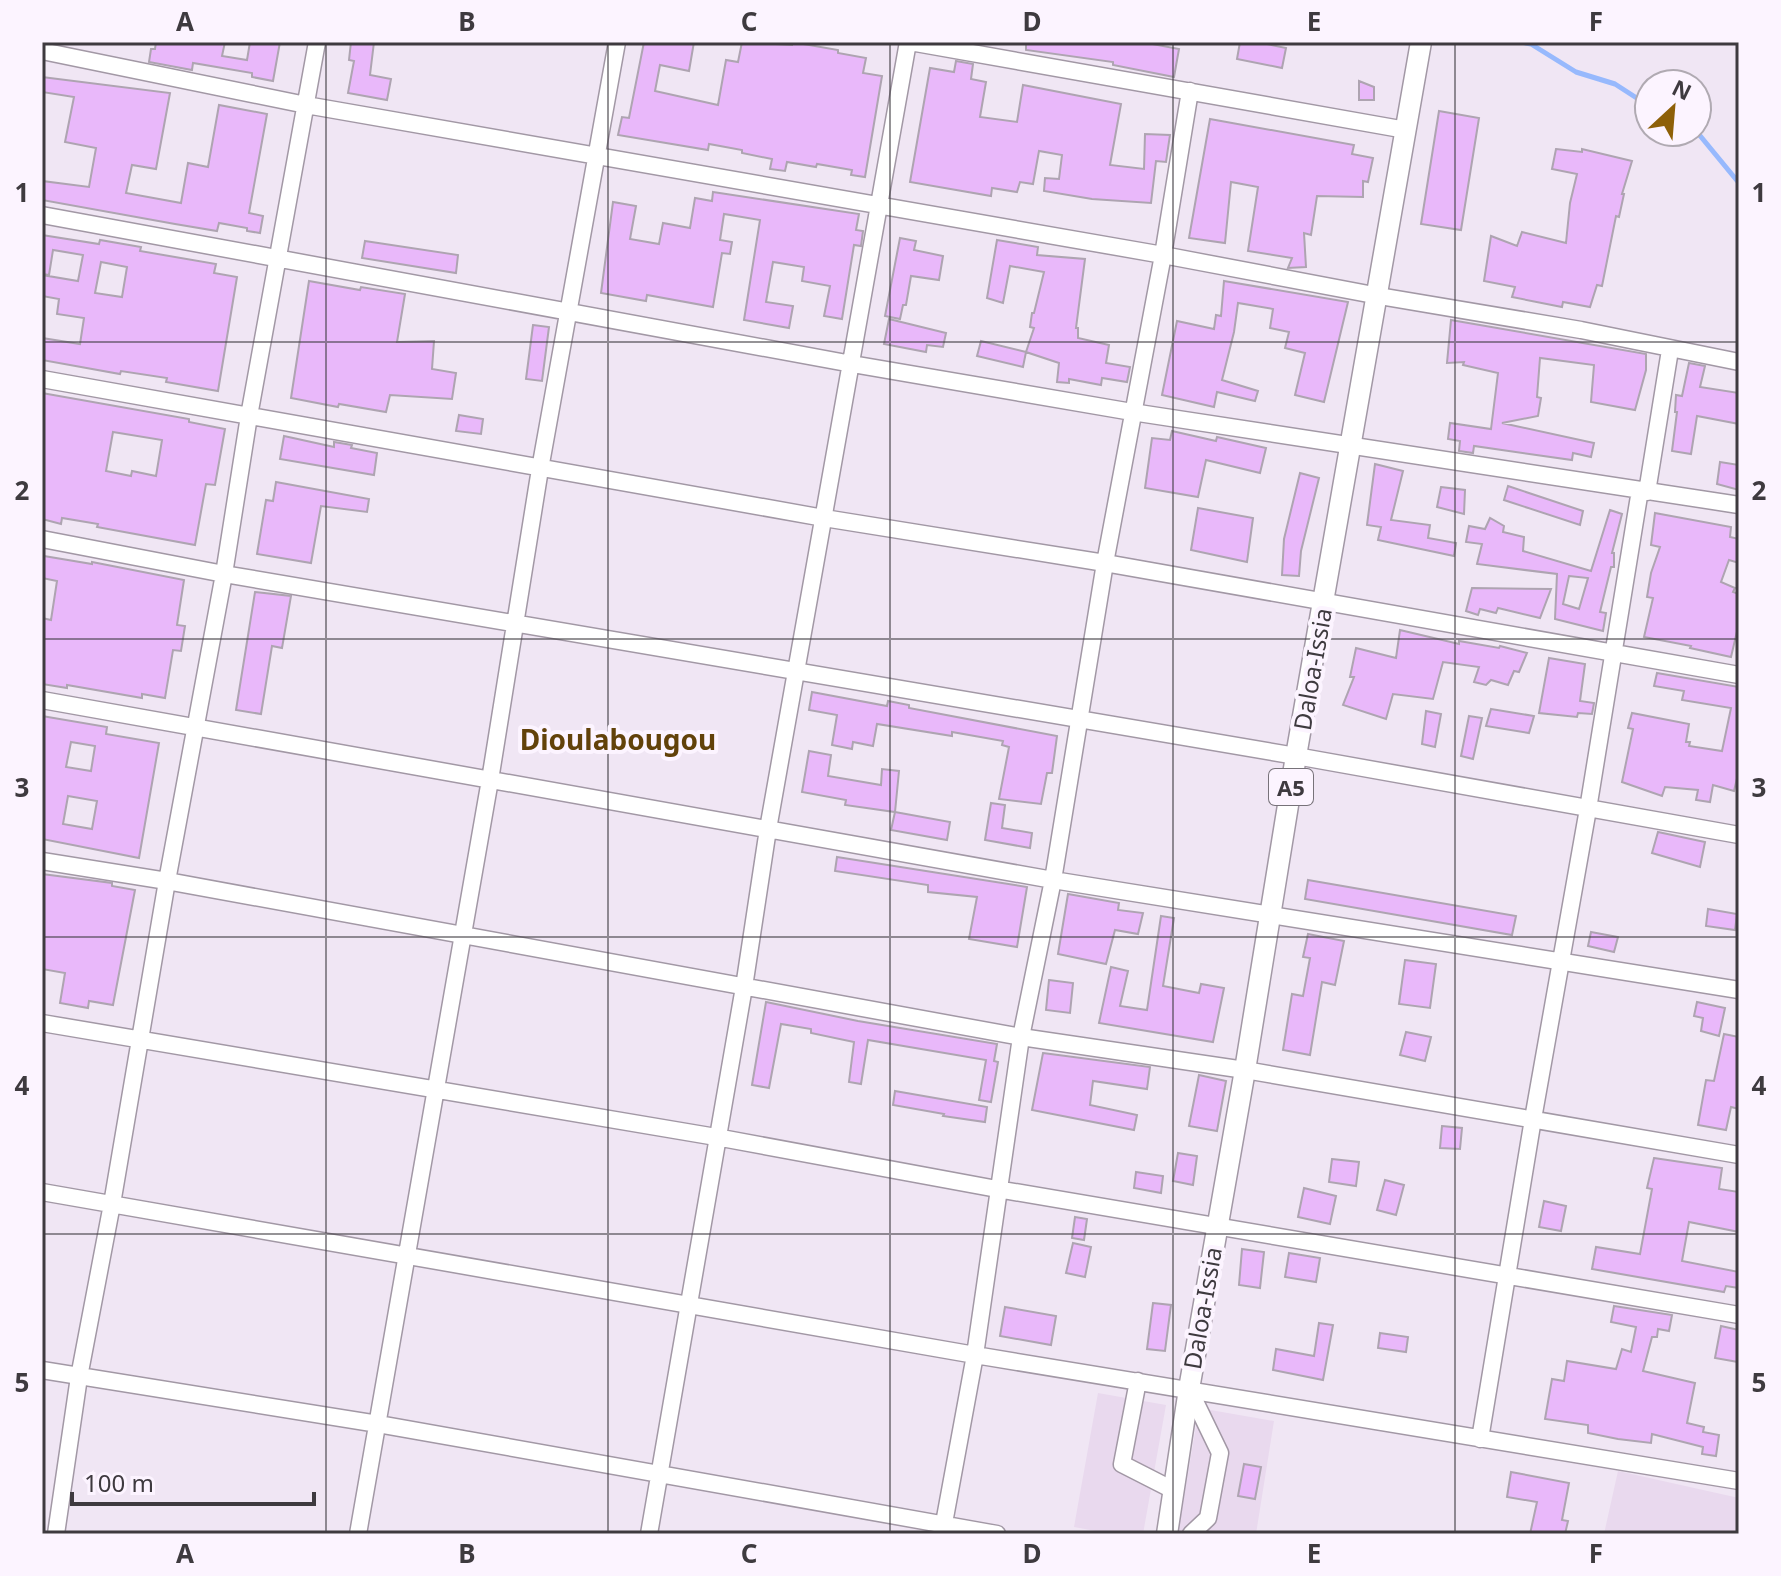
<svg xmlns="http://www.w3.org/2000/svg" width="1781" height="1576" font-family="'Noto Sans',sans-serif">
<rect width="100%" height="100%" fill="#f0e6f4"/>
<!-- built -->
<path fill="#e9d9ee" d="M1098,1393L1166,1405L1143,1534H1112L1074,1527Z
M1199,1408L1274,1421L1256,1534H1178Z
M1618,1471L1739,1498V1534H1604Z"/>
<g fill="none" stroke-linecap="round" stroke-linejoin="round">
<!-- stream -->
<path stroke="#97b9fd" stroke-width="5" d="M1521,42L1531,44L1576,72L1615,84L1649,106
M1697,132L1739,183"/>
</g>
<!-- building -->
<path fill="#e9b8fa" stroke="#aea4b1" stroke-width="2" fill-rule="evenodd" d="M156,42H225L222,56L247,60L250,42H280L273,81L252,77V73L193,63L192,70L149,62L151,49H155Z
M351,42H374L370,75L391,79L387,100L348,93L354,61L349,60Z
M644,42H694L689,71L660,65L655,91L718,105L726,60L738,62L742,42L792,45V42L838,50V53L866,58L863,73L882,76L865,177L851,175L852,170L817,164L816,167L787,162L785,171L770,169L772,159L742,153V150L709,144L708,150L618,135L622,117L629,118Z
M1026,42H1142L1179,49L1174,77L1113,65V62L1026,50Z
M1240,42H1257L1286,48L1282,68L1237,59Z
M956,61L973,64L971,79L986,82L980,117L1017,122L1023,85L1121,104L1110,165L1144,169L1145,134L1170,135L1166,162L1156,161L1151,203L1092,199L1044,191L1045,178L1059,179L1062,155L1039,151L1033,184L1020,182L1017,192L992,188L991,196L910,182L930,68L954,72Z
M42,77L170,93L156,169L132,165L126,193L181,203L188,163L208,167L219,105L267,114L249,213L263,216L260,233L247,231V228L219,223L217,231L175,224L42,200V181L89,187L96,148L65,142L74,97L42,92Z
M1359,81L1374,87V100H1359Z
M1439,111L1479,118L1461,230L1421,224Z
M1210,119L1354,145L1352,154L1373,158L1368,182L1363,181V197L1317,196L1311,235L1304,233L1306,267L1288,268L1292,258L1248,251L1258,187L1231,182L1225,243L1189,238Z
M1556,149L1582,152V149L1632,161L1622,194H1624L1619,217L1616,216L1602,286L1597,285L1590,307L1563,302L1562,307L1512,297L1515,287L1484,281L1491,236L1517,246L1522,232L1566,243L1570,203L1577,174L1552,169Z
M713,192L859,214L856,230L863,231L861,246L854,245L842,319L824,316L830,286L802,281L804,267L773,262L766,302L793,306L789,328L744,320L760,220L724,214L720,240L732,242L730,254L722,253L713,307L647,295L646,301L601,293L613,202L636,206L630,239L659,244L663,223L690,228L695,198L712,201Z
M42,235L99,244L100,240L141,247L140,251L216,264L214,273L237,277L218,391L166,382L167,378L121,371L120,374L42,360V338L80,344L84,318L57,314L59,299L42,296V275L78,281L83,255L53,250L49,275L42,274ZM101,262L127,267L122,297L95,293Z
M900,238L916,241L914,250L943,256L939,280L911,276L906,305H903L900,319L885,316Z
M997,240L1038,247L1037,255L1085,259L1076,328H1078V338L1109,345L1106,363L1130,367L1127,382L1102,378L1101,385L1069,379V383L1057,382L1059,363L1026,352L1034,328L1030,327L1032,313H1034L1044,272L1010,266L1003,303L987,298Z
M365,241L458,255L456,273L362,258Z
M309,281L360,290L361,287L405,294L397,342L434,341L432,369L456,373L452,399L390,395L386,412L339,404L338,407L291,398Z
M1224,281L1348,302L1324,402L1295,395L1305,353L1285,348L1289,332L1270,328L1273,309L1238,303L1234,332L1222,380L1258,391L1255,401L1217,392L1214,407L1162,395L1177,321L1214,329L1216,315L1221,316Z
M889,319L946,333L943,347L927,345L926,352L884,344Z
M1451,320L1646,354V370L1635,410L1591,402L1594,365L1540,358L1537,397L1541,398L1538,416L1502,423L1594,443L1591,457L1573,453L1572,460L1474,446L1473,453L1459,451L1460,441L1448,439L1450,423L1491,429L1498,373L1463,365L1464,362L1447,363Z
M533,325L549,327L542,381L526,379Z
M981,341L1026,352L1023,367L977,356Z
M1689,363L1705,366L1700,387L1739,393V424L1697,416L1691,454L1672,451L1677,412H1675L1676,395L1682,396Z
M42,393L189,419V422L225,429L215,485L206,484L195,545L97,527L98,524L62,518L61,524L42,519ZM113,432L162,440L156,476L132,471L131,476L106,471Z
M459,415L483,419L481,434L456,431Z
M1172,431L1216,441L1217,437L1266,448L1260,473L1206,460L1198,497L1145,488L1152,438L1170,440Z
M284,436L334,447V442L352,445L351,448L377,453L374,475L280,459Z
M1720,462L1739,465V490L1717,484Z
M1375,464L1403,471L1391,520L1430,525L1428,538L1456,543L1454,556L1378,540L1381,527L1367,525Z
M1300,473L1319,478L1301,551L1299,576L1282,575L1284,539Z
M276,482L369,499L367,512L321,506L311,563L257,554L266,500L273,501Z
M1508,486L1583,511L1580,525L1504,500Z
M1441,487L1465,490L1464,514L1437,507Z
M1198,508L1253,518L1247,562L1191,550Z
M1610,510L1622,514L1612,553H1614V567H1611L1600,612L1606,613L1603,631L1555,619L1557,574L1477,564L1482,544L1466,542L1469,526L1485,529L1490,518L1504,526L1503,532L1524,537L1523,551L1591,571ZM1569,576L1588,578L1579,609L1563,604Z
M1655,513L1731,527L1730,537L1739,539V563L1729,560L1721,582L1735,588L1733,592L1739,594V623L1731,657L1690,648L1691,646L1644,637L1653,598L1647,597L1651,573L1660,547L1651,545Z
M44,556L92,564V562L184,580L177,625L185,626L181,651L173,650L165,698L142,694V698L67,685V688L42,684V618L51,620L57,581L42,578Z
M1472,588L1551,589L1540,618L1498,608L1496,613L1480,609L1478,615L1466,611Z
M255,592L291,596L282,648L272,646L261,714L236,710Z
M1400,630L1459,644V641L1499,648L1500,646L1527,653L1519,672L1514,671L1508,685L1491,680L1486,685L1474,682L1479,667L1443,662L1433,699L1393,694L1386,719L1343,705L1354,677H1350L1356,648L1396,658Z
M1549,658L1585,664L1580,701L1594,703L1592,714L1578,713L1577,717L1539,713Z
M1657,673L1739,687V770L1734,791L1713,785L1710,802L1696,800L1698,790L1665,787L1662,796L1622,782L1633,729L1628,728L1632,713L1689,724L1686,742H1690L1689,746L1722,751L1731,708L1682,700L1684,691L1654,686Z
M812,692L887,706L888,701L909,705V708L1057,736L1052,773H1047L1041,804L999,799L1009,747L1002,745L1003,741L952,732V736L877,724L873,746L853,742L852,749L832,745L837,715L809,710Z
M1491,709L1534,716L1529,733L1486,726Z
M1426,711L1441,714L1435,747L1422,744Z
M42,716L107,727L106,734L159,743L139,858L42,839ZM71,742L95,746L91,771L66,767ZM68,796L97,801L92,829L63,824Z
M1469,716L1482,718L1473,759L1461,756Z
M809,751L831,755L828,776L881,785L882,769L899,771L895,812L845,805L846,800L802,792Z
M991,803L1005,805L1002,828L1032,833L1030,848L985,840Z
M895,812L950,822L947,840L891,830Z
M1658,832L1705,842L1700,867L1652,853Z
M837,857L1027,887L1017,947L969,939L977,897L928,892V885L835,871Z
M42,874L112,883V886L135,890L113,1005L89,1001L88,1008L60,1003L65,973L42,969Z
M1308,880L1516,916L1512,935L1305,899Z
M1068,894L1119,903L1118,910L1143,913L1138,934L1115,930L1106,964L1058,954Z
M1708,909L1737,914L1735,930L1706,926Z
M1161,916L1174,918L1163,986L1199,993L1201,984L1224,988L1213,1042L1099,1023L1111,967L1128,971L1120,1006L1147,1010Z
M1591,932L1618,937L1614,952L1588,946Z
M1308,934L1344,941L1335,985L1322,982L1310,1055L1283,1050L1292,994L1303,996L1310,958L1303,957Z
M1405,960L1436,964L1430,1008L1399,1004Z
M1049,980L1073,983L1070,1013L1046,1010Z
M766,1002L858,1021L997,1044L994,1061L998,1062L991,1102L979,1100L986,1060L868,1040L861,1084L849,1082L854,1042L811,1033V1029L781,1024L769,1088L752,1085Z
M1697,1002L1725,1008L1719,1036L1701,1031L1703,1018L1694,1016Z
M1406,1032L1431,1037L1425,1061L1400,1055Z
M1724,1034L1739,1037V1109L1731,1107L1726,1130L1698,1125L1706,1080L1714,1081Z
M1043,1053L1150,1067L1147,1089L1093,1081L1090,1105L1137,1115L1134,1130L1032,1110Z
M1199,1075L1226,1081L1217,1131L1189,1126Z
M895,1091L987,1107L985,1122L943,1116L944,1114L893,1105Z
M1442,1126L1462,1128L1460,1149L1440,1148Z
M1178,1153L1197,1156L1193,1185L1173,1181Z
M1654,1158L1722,1168L1719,1189L1739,1192V1232L1689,1222L1682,1261L1739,1272V1288L1726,1286L1724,1292L1592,1269L1596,1247L1640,1254L1652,1189L1647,1188Z
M1332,1159L1359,1162L1356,1186L1329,1182Z
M1136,1172L1163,1176L1161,1193L1134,1188Z
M1385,1180L1404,1185L1396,1215L1377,1210Z
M1304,1188L1336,1196L1330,1224L1298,1217Z
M1544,1201L1566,1206L1561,1231L1539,1227Z
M1075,1217L1087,1219L1084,1240L1072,1238Z
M1073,1243L1091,1247L1085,1277L1066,1273Z
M1242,1249L1264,1252L1260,1288L1239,1285Z
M1289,1253L1320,1258L1316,1282L1285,1277Z
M1153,1303L1171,1305L1165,1351L1147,1349Z
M1614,1306L1672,1315L1669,1331L1658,1329L1657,1337H1652L1643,1371L1695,1383L1687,1423L1704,1427L1703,1432L1719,1435L1716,1456L1702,1454L1703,1447L1652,1434L1651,1443L1618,1439L1588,1433V1425L1545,1419L1552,1379L1564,1381L1567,1361L1616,1369L1622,1349L1631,1352L1636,1327L1611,1322Z
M1005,1307L1056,1316L1051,1345L1000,1336Z
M1319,1323L1333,1325L1323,1380L1273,1370L1276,1349L1314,1356Z
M1721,1326L1739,1330L1738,1362L1715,1358Z
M1380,1333L1408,1337L1406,1352L1378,1348Z
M1244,1464L1261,1467L1255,1499L1238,1496Z
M1511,1472L1569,1483L1562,1520L1568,1521L1565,1534H1530L1537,1502L1507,1497Z"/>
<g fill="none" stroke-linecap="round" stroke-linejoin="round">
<!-- minor casing -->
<g stroke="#a298a5" stroke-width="19">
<path id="minor" d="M910,42L1406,130
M42,51L306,105L1163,255L1379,296L1581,330L1739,362
M42,215L852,364L1132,412L1739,505
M42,379L824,518L1105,563L1739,675
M1647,492L1670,350
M42,539L224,574L1296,756L1739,835
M42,700L1053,880L1739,990
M42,861L167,881L1021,1037L1245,1070L1739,1155
M42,1023L716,1137L997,1189L1739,1315
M42,1192L975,1355L1739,1481
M42,1370L378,1424L997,1534
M1138,1381L1122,1464L1173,1490
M1189,1389L1220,1453L1208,1518L1191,1534
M1480,1439L1533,1119L1588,809L1640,490
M56,1534L79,1377L112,1204L167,881L224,574L249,416L317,42
M358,1534L490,780L540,469L617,42
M649,1534L744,987L768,829L908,42
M942,1534L975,1355L1021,1037L1053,880L1105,563L1163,255L1190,91"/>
</g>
<!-- major casing -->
<g stroke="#a298a5" stroke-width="23">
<path id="major" d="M1167,1534L1189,1389L1245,1070L1296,756L1421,42"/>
</g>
<!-- minor -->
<use href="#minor" stroke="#fff" stroke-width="16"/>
<!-- major -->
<use href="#major" stroke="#fff" stroke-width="20"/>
</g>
<!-- grid -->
<path fill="none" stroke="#3e3a3f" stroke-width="2" stroke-opacity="0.55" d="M326,42V1534M608,42V1534M890,42V1534M1173,42V1534M1455,42V1534M42,342H1739M42,639H1739M42,937H1739M42,1234H1739"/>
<g text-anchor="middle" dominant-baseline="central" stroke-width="8" stroke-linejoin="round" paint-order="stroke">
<!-- shield labels -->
<rect fill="#fcf4ff" stroke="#777279" stroke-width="2" x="1269" y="769" width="44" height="36" rx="6"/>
<g font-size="22" font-weight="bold" fill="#3e3a3f">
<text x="1291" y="787">A5</text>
</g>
<!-- street labels -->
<g font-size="24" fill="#3e3a3f" stroke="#fcf4ff">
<text transform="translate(1312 669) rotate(-80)">Daloa-Issia</text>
<text transform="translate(1202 1308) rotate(-80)">Daloa-Issia</text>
</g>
<!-- quarter labels -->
<g font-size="28" font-weight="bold" fill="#62420a" stroke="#fcf4ff">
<text x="618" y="739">Dioulabougou</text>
</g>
</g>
<!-- border -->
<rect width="1781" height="1576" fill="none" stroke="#fcf4ff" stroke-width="88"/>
<!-- north arrow -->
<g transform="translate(1673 108) rotate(26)"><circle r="38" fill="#fcf4ff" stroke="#b0aab2" stroke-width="2"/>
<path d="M0-6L14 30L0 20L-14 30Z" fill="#8e6008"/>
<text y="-12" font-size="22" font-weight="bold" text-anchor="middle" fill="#3e3a3f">N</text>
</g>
<!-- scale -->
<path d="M72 1492v12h242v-12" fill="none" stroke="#3e3a3f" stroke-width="4"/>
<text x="84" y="1492" font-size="24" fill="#3e3a3f" stroke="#fcf4ff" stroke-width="6" paint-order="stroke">100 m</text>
<rect x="44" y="44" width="1693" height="1488" fill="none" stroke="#3e3a3f" stroke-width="3"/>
<g font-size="26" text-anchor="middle" font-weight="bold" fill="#3e3a3f">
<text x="185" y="31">A</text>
<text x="467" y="31">B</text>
<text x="749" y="31">C</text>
<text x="1032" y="31">D</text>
<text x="1314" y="31">E</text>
<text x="1596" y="31">F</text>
<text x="22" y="202">1</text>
<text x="1759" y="202">1</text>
<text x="22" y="500">2</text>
<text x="1759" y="500">2</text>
<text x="22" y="797">3</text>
<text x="1759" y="797">3</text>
<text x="22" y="1095">4</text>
<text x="1759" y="1095">4</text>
<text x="22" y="1392">5</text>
<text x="1759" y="1392">5</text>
<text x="185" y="1563">A</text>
<text x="467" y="1563">B</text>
<text x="749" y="1563">C</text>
<text x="1032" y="1563">D</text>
<text x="1314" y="1563">E</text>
<text x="1596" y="1563">F</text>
</g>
</svg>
